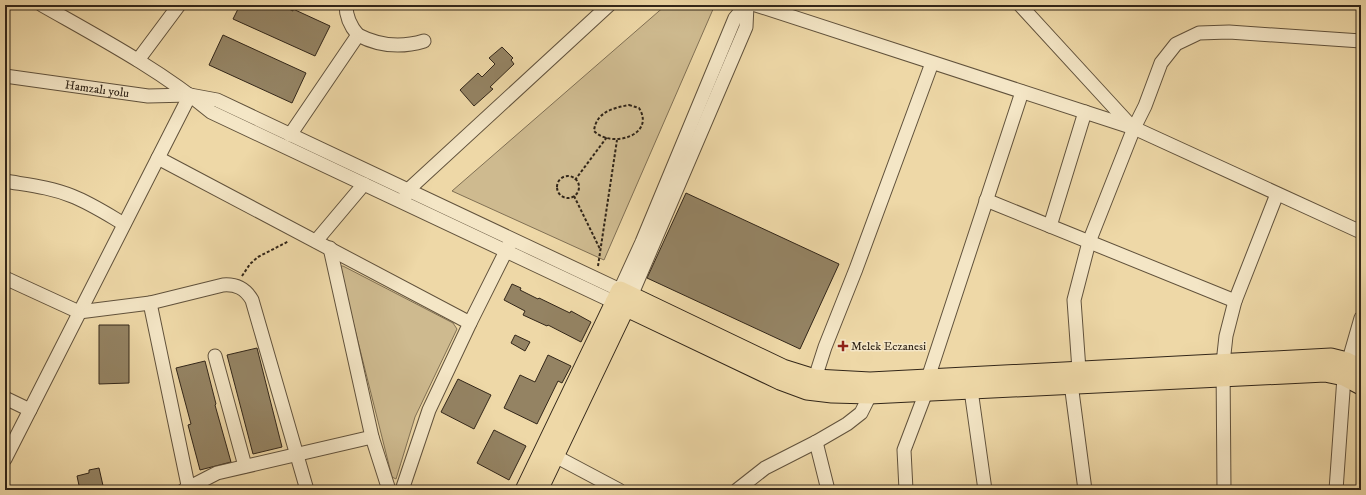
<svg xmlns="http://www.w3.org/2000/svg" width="1366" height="495" font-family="'IM FELL DW Pica',serif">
<rect width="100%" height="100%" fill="#eed8a7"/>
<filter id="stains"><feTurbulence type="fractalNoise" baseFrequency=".005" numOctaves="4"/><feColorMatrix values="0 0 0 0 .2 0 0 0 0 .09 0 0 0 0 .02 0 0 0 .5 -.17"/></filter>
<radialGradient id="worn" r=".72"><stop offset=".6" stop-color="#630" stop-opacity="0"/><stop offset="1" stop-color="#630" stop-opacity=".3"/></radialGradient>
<!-- green -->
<path fill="#ceba8f" stroke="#807054" d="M666,5H708L714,7L604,260L452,191Z
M339,266H343L453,323L457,329L415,417L396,479L392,477Z"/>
<!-- building -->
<path fill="#948363" stroke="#322619" d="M240,5H281L293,11V9L330,26L315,56L233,19Z
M223,35L306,73L292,103L209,65Z
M502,47L513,58L511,60L514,64L490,87L493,89L474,106L460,90L478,73L482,77L495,64L489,58Z
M686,193L839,264L800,349L647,278Z
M512,284L521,288L520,290L538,299L539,298L570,313L571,311L591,322L581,342L548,325L547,326L523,315L525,311L504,300Z
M99,325H129V383L99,384Z
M515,335L530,342L525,351L511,343Z
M257,348L282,447L253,454L227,355Z
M548,355L571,366L562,383L558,381L537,424L504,408L520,375L535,382Z
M205,361L216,404L215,405L231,462L200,470L188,425L191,424L176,368Z
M458,379L491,395L474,429L441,412Z
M494,430L526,446L509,480L477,463Z
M99,468L104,490H80L77,476L89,473V470Z"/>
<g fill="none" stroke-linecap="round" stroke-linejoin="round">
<!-- minor casing -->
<g stroke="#61523c" stroke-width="15">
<g id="minor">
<path d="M42,5C100,38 159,69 211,112L614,302"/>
<path d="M756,5L1134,128L1361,232"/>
<path d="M1020,5L1132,127"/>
<path d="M358,35C379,46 401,48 424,41"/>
<path d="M138,60L179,5"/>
<path id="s1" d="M5,76L148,96L190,95L217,100L620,290L642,242L735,18L746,5"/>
<path d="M290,135L358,35C350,26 346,17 346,5"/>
<path d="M158,158L470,323"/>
<path d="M5,181C28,185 50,187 72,196C90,203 107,214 124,224"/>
<path d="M405,197L408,190L609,5"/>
<path d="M986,200L1235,301"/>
<path d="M1050,226L1085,112"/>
<path d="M316,241L364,184"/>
<path d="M330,248L372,437L389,490"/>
<path d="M5,278L79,312L150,303L223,285C236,284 245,288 252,300L307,490"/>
<path d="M631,296L746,27L747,5"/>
<path d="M150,303L189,490"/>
<path d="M215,356L245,466"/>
<path d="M1079,370L1074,300L1089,242L1134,128L1145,106L1161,63L1176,44L1199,33L1229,32L1361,41"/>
<path d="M1070,376L1085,490"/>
<path d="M815,378L825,347L856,269L932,63"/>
<path d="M971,390L985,490"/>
<path d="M5,398L30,410"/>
<path d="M816,442L828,490"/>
<path d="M555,456L619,490"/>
<path d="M5,459L190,95"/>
<path d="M184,490L217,473L372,437"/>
<path d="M402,490L429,410L470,323L509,245"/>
<path d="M737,490L765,468L816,442L847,424L861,413L870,395V387"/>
<path d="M906,490L904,450L926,392L928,378L1022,92"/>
<path d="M1224,490L1223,363L1226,336L1235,301L1277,194"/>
<path d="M1336,490L1344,377L1361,318"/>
</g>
</g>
<!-- major casing -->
<g stroke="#322619" stroke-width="19">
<path id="major" d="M614,302L780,381L807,391L832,394L870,395L1325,373L1344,377L1361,386
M524,490L620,290L783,368L815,378L870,381L1331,357L1347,361L1361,368
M539,490L630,299"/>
</g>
<!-- path -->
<path stroke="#322619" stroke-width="2" stroke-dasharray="3 2" stroke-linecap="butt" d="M629,105L639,108C656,135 612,149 594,131C596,112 613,108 629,105Z
M557 187a11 11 0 1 1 22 0a11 11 0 1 1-22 0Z
M575,180L607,137
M574,196L600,249
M598,266L617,140
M242,276L250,264L258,257L289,241"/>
<!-- minor -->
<use href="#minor" stroke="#f4e6c6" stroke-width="13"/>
<!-- major -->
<use href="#major" stroke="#eed8a7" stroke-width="17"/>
</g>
<!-- markers -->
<path fill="#8f2418" stroke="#f4e6c6" stroke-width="1.5" d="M841 340h4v4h4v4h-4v4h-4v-4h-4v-4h4z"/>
<g text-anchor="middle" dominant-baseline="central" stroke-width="3" stroke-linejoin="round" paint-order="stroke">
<!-- street labels -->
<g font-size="12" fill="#322619" stroke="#f4e6c6">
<text stroke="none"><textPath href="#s1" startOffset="93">Hamzalı yolu</textPath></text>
</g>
<!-- poi labels -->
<g font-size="12" fill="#322619" stroke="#f4e6c6" text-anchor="start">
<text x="851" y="346">Melek Eczanesi</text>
</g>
</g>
<!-- margin -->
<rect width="1366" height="495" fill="none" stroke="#eed8a7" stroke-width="20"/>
<rect x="6" y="6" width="1354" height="483" fill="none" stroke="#322619" stroke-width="2"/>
<rect x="10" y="10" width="1346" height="475" fill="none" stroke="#322619"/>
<rect width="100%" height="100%" filter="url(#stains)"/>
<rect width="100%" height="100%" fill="url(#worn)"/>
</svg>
